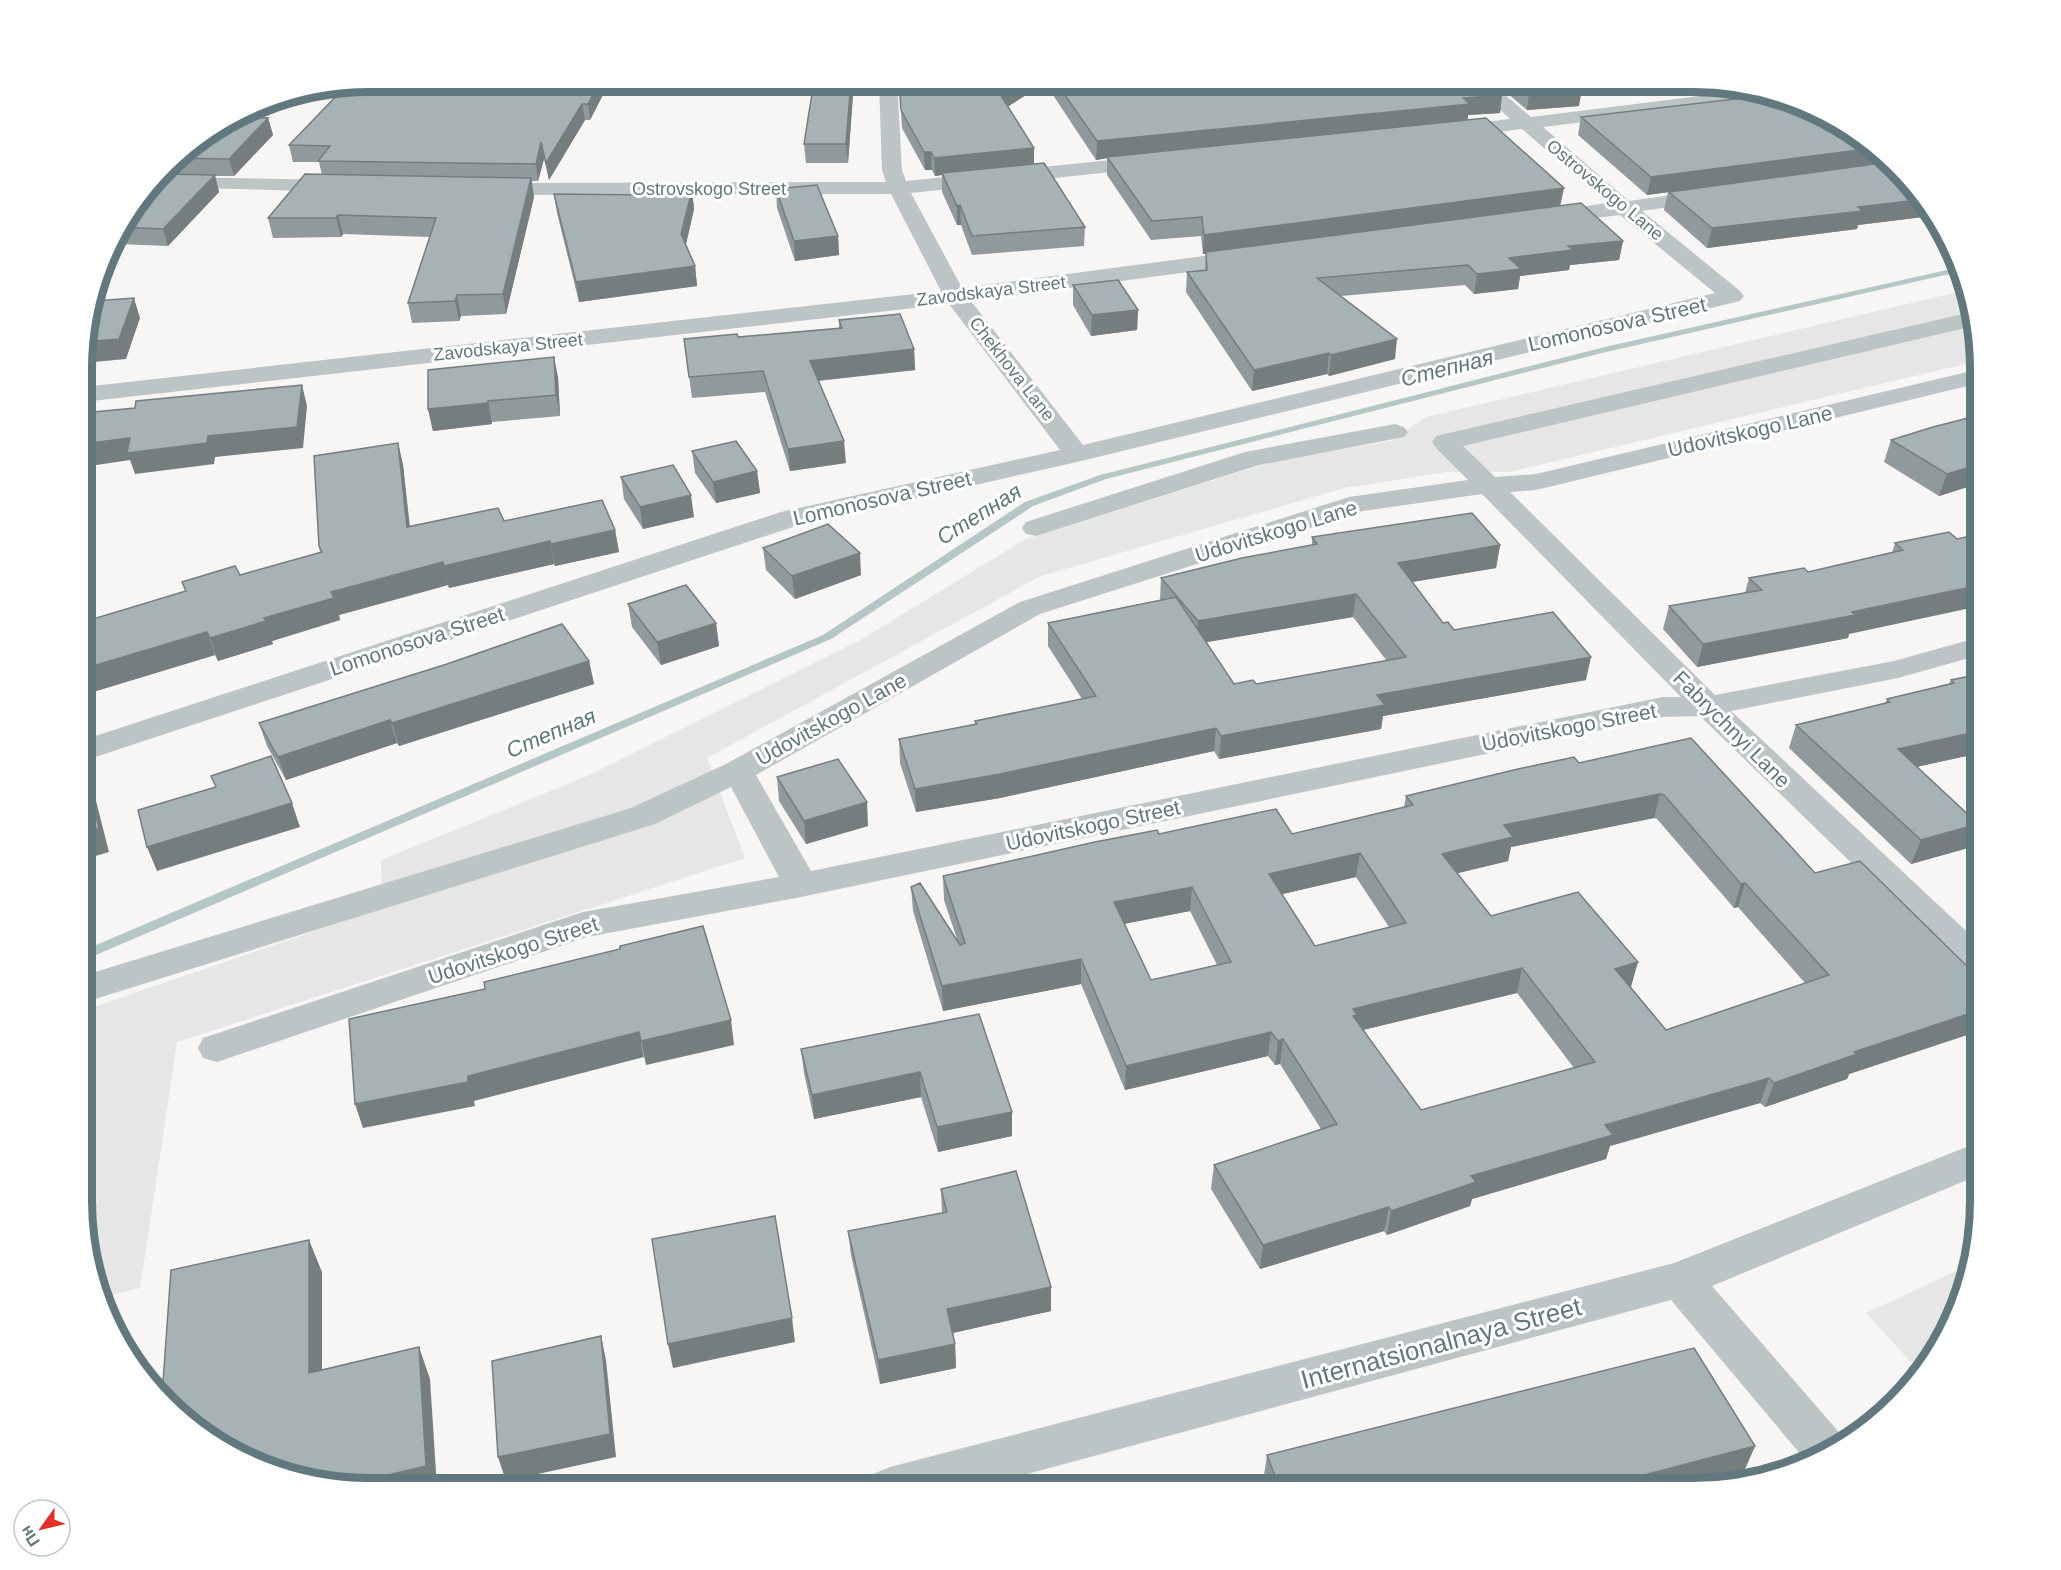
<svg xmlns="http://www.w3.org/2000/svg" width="2061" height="1570" font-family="Arial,sans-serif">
<rect width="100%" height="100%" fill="#f7f6f4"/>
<!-- built -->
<path fill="#e5e6e5" d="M1962,291L1978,361L1509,472H1447L1344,488L1041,576L707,758L745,858L177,1042L140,1288L102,1297L82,1220V1011L382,908L381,860L585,777L859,641L1024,540L1274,461L1391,441L1426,417Z
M1969,1265L1958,1312L1920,1372L1866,1313Z"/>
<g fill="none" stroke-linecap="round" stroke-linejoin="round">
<!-- stream -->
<path fill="#b5c6c7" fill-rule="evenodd" d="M1956,268L1958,272L1606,352L1106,479L1033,506L831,639L82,961V951L823,635L1025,502L1100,475L1605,347Z"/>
<!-- minor -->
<path fill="#bdc4c6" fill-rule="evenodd" d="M879,81H897L902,170L906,181L1150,156L1157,158L1160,162L1157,166L1150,168L911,193L962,288L1249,250L1257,252L1260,257L1257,262L1249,264L971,301L1083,445L1715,293L1620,215L1547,224L1539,223L1536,218L1539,213L1607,203L1522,129L1452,138L1445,136L1442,132L1445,128L1452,126L1510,119L1469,81L1490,82L1531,117L1748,90L1771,96L1763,100L1543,127L1629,201L1710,190L1717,192L1721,196L1717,200L1642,211L1740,291L1744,296L1740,301L1077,462L799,525L83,761V740L781,512L1060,450L949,304L83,402V387L941,291L891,194L489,195L482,193L479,189L482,185L489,183L886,182L882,170Z
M174,177L339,180L346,182L349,186L346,190L339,192L167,187L164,183L167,179Z
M1967,313L1970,327L1463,446L1495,477L1536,474L1980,369V383L1536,490L1510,492L1715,695L1894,661L1980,637V655L1898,678L1731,711L1980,944V979L1967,975L1700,716L1663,717L801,897L587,937L217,1062L203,1058L198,1048L203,1038L583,912L779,877L731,787L655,824L82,1003V976L631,808L726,764L1020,602L1349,497L1468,480L1436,448L1432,442L1436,436ZM1482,494L1681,697H1663L811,871L756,775L1040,614L1363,511Z
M1395,424L1404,427L1408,432L1404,437L1259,465L1036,536L1026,534L1022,528L1026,522L1245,452Z
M1979,1142V1175L1712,1286L1844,1438L1819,1459L1807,1462L1671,1300L972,1489H867L873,1474L890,1467L1674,1263Z"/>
</g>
<!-- wall -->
<path fill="#90999c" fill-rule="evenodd" d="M369,81H610L590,120H585L549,180L544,159L538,181H532L534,197L506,314L461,316L459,321L412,323L408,303L430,237L343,234L341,237L273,238L268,218L322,175L319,162H293L289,145Z
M814,81H854L848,163H806L804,144Z
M899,81H1488L1502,95L1500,113L1468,115V120L1560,205L1623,241L1619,260L1570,265L1569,270L1520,276L1518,289L1474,294L1465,285L1341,296L1395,359L1329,376L1327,374L1252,391L1186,292L1187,272L1205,270L1206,254H1203L1201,236L1151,240L1107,175V158L1096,160L1045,83L1008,106L1034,164L1085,227L1084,246L972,255L961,225H957L942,192V175L935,176L932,170H925L902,128Z
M1493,81L1573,82L1579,106L1527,110Z
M1581,117L1882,152L1931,216L1858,225L1857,229L1707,248L1664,210L1668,192L1647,195L1578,135Z
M268,118L273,135L234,176H215L219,192L168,246L119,244L116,235L119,225L179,152Z
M776,189L838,236L839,255L795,261L777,208Z
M692,190L694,209L686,244L695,266L697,286L579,302L557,213L554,194L650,195Z
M1073,285L1138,310L1137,330L1091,336L1073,305Z
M839,320L914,349L915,370L819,381L846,463L790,471L765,392L692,398L684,339L738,337L839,328Z
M558,377L560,416L492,422V424L433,431L428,409Z
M1980,415V483L1939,496L1884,462L1891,440Z
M398,443L403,465L410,527L504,521L615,530L619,552L555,566L554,564L449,588L448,585L339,615L340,620L272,641L273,644L218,661L215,655L83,695V641L185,591L182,582L240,575L320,552L319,546Z
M692,451L757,471L760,493L716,503L695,473Z
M621,477L694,517L643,529L624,499Z
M1949,532L1849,634L1848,638L1697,667L1663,629L1669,606L1745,593L1749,578L1808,572L1892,553L1895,543Z
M1312,537L1500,545L1496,568L1412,582L1443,623L1454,630L1586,680L1383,716L1381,729L1219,759L1214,751L1000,798L916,812L900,763L899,739L975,724V721L1082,699L1048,646V623L1160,600L1161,578L1312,545ZM1353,617L1387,661L1256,684H1234L1206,642Z
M763,548L861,575L795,599L766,570Z
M628,604L716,623L719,646L661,665L632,627Z
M589,661L594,684L399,746L397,743L286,780L267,746L259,723Z
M1980,674V753L1916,767L1978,824L1968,848L1911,864L1789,748L1796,725L1885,703L1887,699L1949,684L1951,680Z
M1691,738L1815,873L1980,979L1979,1031L1849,1074L1847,1079L1765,1107L1760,1103L1610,1146L1606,1159L1472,1199L1470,1206L1387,1235L1384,1231L1260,1269L1211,1189L1214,1165L1321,1129L1280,1064L1275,1065L1268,1056L1125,1090L1081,984L943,1011L913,911L911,887L957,939L944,900L943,876L1159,834H1292L1404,807L1406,796L1579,763ZM1654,818L1657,819L1734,908L1738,907L1805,983L1666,1030L1631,987L1491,916L1457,873L1508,861L1511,847ZM1356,877L1389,927L1315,946L1282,894ZM1190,911L1217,965L1151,980L1124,924ZM1517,993L1574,1068L1421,1110L1363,1030Z
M777,777L868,826L806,844L779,801Z
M979,1014L1012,1136L938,1152L921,1097L814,1119L804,1073L801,1049Z
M941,1189L1051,1311L953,1333L955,1344L956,1368L880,1384L851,1255L848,1231L942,1213Z
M1755,1446L1741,1478L1692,1489H1262L1267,1455Z"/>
<!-- shaded-wall -->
<path fill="#757d7f" d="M600,81H610L590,120L588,104Z
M851,81H854L848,163L846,144Z
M1020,81H1045V83L1001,111L1000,94Z
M1582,89L1579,106L1527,110L1529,93Z
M1502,95L1500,113L1468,115L1467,122L1107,157V158L1096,160L1097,141L1463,98Z
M582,104L585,120L549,180L546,163Z
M268,118L273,135L234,176L229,159Z
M541,142L544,159L538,181L536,164Z
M1034,148V166L942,173V175L935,176L934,158Z
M1874,148L1882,152L1890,163L1647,195L1651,177Z
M924,152H931L932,170H925Z
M215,175L219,192L168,246L163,229Z
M531,178L534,197L506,314L503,294Z
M1564,188L1560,207L1203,254L1204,235Z
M692,190L694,209L684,253L681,234Z
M1918,200L1931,216L1858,225L1857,229L1707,248L1712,228L1858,207Z
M960,205L961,225H957V206Z
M338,215L343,234L341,237L336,218Z
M838,236L839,255L795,261L794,241Z
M1623,241L1619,260L1570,265L1569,270L1520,276L1518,289L1474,294L1477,274L1509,258L1568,246Z
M695,266L697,286L579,302L576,282Z
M457,295L461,316L459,321L455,301Z
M134,298L140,318L126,359L83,363V342Z
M1138,310L1137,330L1091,336L1092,315Z
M1397,339L1395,359L1329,376L1331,355Z
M914,349L915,370L812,381L810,361Z
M1329,353L1327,374L1252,391L1254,370Z
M554,357L558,377L560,416L556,395Z
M302,385L307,406L303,448L215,457L214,464L135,474L130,460L83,467V444L130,438L208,436Z
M488,401L492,424L433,431L428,409Z
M844,441L846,463L790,471L788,449Z
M398,443L403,465L412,550L407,527Z
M1980,450V483L1939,496L1947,474L1978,451Z
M757,471L760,493L716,503L713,482Z
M691,495L694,517L643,529L640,507Z
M615,530L619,552L555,566L551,544Z
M550,541L554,564L449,588L444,566Z
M1500,545L1496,568L1394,585L1398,563Z
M860,553L861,575L795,599L792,576Z
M443,562L448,585L339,615L340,620L272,641L273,644L218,661L210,638L331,592Z
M1980,585V606L1849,634L1848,638L1697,667L1703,644Z
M1356,594L1353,617L1196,644L1198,621Z
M716,623L719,646L661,665L657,642Z
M207,632L215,655L83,695V669Z
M1591,657L1586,680L1383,716L1381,729L1219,759L1221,736L1377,695Z
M589,661L594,684L399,746L392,723Z
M390,720L397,743L286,780L278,757Z
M1216,728L1214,751L1000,798L916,812L915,789Z
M1980,731V753L1889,773L1898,749Z
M85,773L95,797L109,852L82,860V833Z
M1660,794L1654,818L1511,847L1508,861L1438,878L1442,854L1504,825Z
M867,802L868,826L806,844L804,821Z
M292,803L300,827L157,871L147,847Z
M1978,824L1968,848L1911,864L1921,840Z
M1360,853L1356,877L1266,898L1269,874Z
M1745,883L1738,907L1734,908L1741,884Z
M1192,887L1190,911L1113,926L1114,902Z
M1081,959V984L943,1011L942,986Z
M1638,962L1631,987L1608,993L1615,969Z
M1522,968L1517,993L1354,1032L1353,1009Z
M1980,1010L1979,1031L1849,1074L1847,1079L1765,1107L1774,1083L1854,1052Z
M731,1020L734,1045L646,1065L641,1041Z
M639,1032L644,1057L474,1101L475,1106L363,1128L355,1104Z
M1271,1032L1268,1056L1125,1090L1126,1066Z
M1283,1039L1280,1064L1275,1065L1278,1041Z
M920,1072L921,1097L814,1119L812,1095Z
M1769,1078L1760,1103L1610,1146L1606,1159L1472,1199L1470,1206L1387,1235L1391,1211L1471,1176L1605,1125Z
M1012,1112V1136L938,1152L937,1127Z
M1389,1207L1384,1231L1260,1269L1263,1245Z
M309,1240L322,1272V1405L309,1373Z
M1051,1287V1311L948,1334L947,1309Z
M792,1318L795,1342L673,1368L668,1344Z
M601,1336L606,1360L616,1457L506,1481L498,1457Z
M955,1344L956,1368L880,1384L878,1360Z
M419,1347L430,1379L437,1488H350L341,1486Z
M1755,1446L1741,1478L1692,1489H1591Z"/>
<!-- building -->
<path fill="#a7b2b5" stroke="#757d7f" stroke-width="1.5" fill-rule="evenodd" d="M369,81H600L588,104H582L546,163L541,142L536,164L318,161L330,146L289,145L347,85Z
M814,81H851L846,144H804Z
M899,81H1020L1000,94L1034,148L934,158L931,152H924L901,110Z
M1055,81H1488L1502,95L1463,98L1470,104L1097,141Z
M1516,82H1573L1582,89L1529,93Z
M1769,95L1802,103L1874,148L1651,177L1581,117Z
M240,117L268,118L229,159L174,158L179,152Z
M1486,118L1564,188L1204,235L1202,217L1152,221L1107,157Z
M1889,162L1918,200L1858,207L1863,211L1712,228L1669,192Z
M1044,163L1085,227L972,236L960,205L957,206L942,173Z
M162,174L215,175L163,229L119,227Z
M305,174L531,178L503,294L457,295L455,301L408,303L436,218L338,215L336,218H268Z
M817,185L838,236L794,241L776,189Z
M692,190L681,234L695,266L576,282L554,194L650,195L651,191Z
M1581,203L1623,241L1568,246L1573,250L1509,258L1521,269L1477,274L1468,265L1317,278L1397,339L1331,355L1329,353L1254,370L1187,272L1207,270L1206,252Z
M1118,280L1138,310L1092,315L1073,285Z
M134,298L119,339L83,342L84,331L94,301Z
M900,314L914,349L810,361L844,441L788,449L763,371L689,377L684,339L737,334L738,337L842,328L839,320Z
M554,357L556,395L488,401V403L428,409V370Z
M302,385L297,427L208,436L207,443L127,453L130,438L83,444V413L135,408L136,401Z
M1980,415V450L1978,451L1980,452V464L1947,474L1891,440L1933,427Z
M736,441L757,471L713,482L692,451Z
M398,443L407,527L498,508L504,521L602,500L615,530L551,544L550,541L444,566L443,562L331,592L334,598L264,618L266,621L210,638L207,632L83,669V641H84L83,622L186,591L182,582L235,566L240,575L322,552L319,546L314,456Z
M673,465L691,495L640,507L621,477Z
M1472,513L1500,545L1398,563L1443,623L1448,622L1454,630L1553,612L1591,657L1377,695L1385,705L1221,736L1216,728L1000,774L915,789L899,739L977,724L975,721L1096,696L1048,623L1176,597L1234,684L1253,680L1256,684L1406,657L1356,594L1198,621L1161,578L1242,558L1317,544L1312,537Z
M828,524L860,553L792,576L763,548Z
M1949,532L1957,539L1980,534V585L1852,612L1855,615L1703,644L1669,606L1762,590L1749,578L1804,568L1808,572L1903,550L1895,543Z
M686,585L716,623L657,642L628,604Z
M562,624L589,661L392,723L390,720L278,757L259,723L447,664Z
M1980,674V731L1898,749L1978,824L1921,840L1796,725L1890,702L1887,699L1954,683L1951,680Z
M1691,738L1815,873L1860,861L1980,979V1010L1854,1052L1857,1054L1774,1083L1769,1078L1605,1125L1613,1135L1471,1176L1476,1182L1391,1211L1389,1207L1263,1245L1214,1165L1337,1124L1283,1039L1278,1041L1271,1032L1126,1066L1081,959L942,986L911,887L920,883L960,945L965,943L943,876L1095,842L1157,830L1159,834L1276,809L1292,834L1413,805L1406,796L1518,769L1574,757L1579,763ZM1660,794L1664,795L1741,884L1745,883L1829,975L1666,1030L1615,969L1638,962L1578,892L1491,916L1442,854L1513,837L1504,825ZM1360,853L1406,923L1315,946L1269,874ZM1192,887L1231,962L1151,980L1114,902ZM1522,968L1595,1062L1421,1110L1353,1016L1357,1015L1353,1009Z
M271,756L292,803L147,847L138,810L216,787L211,776Z
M838,759L867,802L804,821L777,777Z
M85,773L99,828L82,833L83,774Z
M703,926L731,1020L641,1041L639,1032L468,1076V1082L355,1104L349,1019L485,989L484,982L620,949V946Z
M979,1014L1012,1112L937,1127L920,1072L812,1095L801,1049Z
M1016,1171L1051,1287L947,1309L955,1344L878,1360L848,1231L947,1212L941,1189Z
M775,1216L792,1318L668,1344L652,1239Z
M309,1240V1373L419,1347L426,1466L341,1486L317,1481V1480H315L259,1467L179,1418L162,1396L171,1270Z
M601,1336L610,1434L498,1457L492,1361Z
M1694,1348L1755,1446L1591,1489H1280L1267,1455Z"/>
<g text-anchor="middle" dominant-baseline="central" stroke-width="6" stroke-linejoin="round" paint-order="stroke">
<!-- far-street labels -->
<g font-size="18" fill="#62787f" stroke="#fff">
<text x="709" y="189">Ostrovskogo Street</text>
<text transform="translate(1605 190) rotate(40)">Ostrovskogo Lane</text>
<text transform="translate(991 291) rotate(-7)">Zavodskaya Street</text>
<text transform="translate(508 347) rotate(-6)">Zavodskaya Street</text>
<text transform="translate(1012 369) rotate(52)">Chekhova Lane</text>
</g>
<!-- street labels -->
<g font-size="21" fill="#62787f" stroke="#fff">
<text transform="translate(1617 324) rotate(-13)">Lomonosova Street</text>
<text transform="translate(1750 431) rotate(-13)">Udovitskogo Lane</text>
<text transform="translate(882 498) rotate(-13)">Lomonosova Street</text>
<text transform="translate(1276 531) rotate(-17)">Udovitskogo Lane</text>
<text transform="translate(417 641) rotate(-18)">Lomonosova Street</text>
<text transform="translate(831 719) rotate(-29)">Udovitskogo Lane</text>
<text transform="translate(1569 727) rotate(-11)">Udovitskogo Street</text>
<text transform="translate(1732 729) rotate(45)">Fabrychnyi Lane</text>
<text transform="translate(1093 825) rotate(-12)">Udovitskogo Street</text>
<text transform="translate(513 950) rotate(-18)">Udovitskogo Street</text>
</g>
<!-- water labels -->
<g font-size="22" font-style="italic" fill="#5d787a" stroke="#fff">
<text transform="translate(1447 368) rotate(-14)">Степная</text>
<text transform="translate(979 514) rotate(-32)">Степная</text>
<text transform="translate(551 733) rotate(-23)">Степная</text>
</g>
<!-- near-street labels -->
<g font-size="26" fill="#62787f" stroke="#fff">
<text transform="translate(1441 1343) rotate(-15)">Internatsionalnaya Street</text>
</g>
</g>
<!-- crop -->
<path d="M0 0H2061V1570H0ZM369 92H1693A277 277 0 0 1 1970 369V1201A277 277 0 0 1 1693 1478H369A277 277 0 0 1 92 1201V369A277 277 0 0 1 369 92Z" fill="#fff" fill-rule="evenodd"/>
<path fill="none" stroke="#62787f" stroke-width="8" d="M369 92H1693A277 277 0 0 1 1970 369V1201A277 277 0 0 1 1693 1478H369A277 277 0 0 1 92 1201V369A277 277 0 0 1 369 92Z"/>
<!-- north arrow -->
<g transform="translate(42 1528) rotate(236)"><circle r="28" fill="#ffffff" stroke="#c0c9cc" stroke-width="1.5"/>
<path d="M0-4.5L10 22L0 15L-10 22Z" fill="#e42f27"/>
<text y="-9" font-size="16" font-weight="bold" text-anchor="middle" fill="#62787f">Пн</text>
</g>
</svg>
